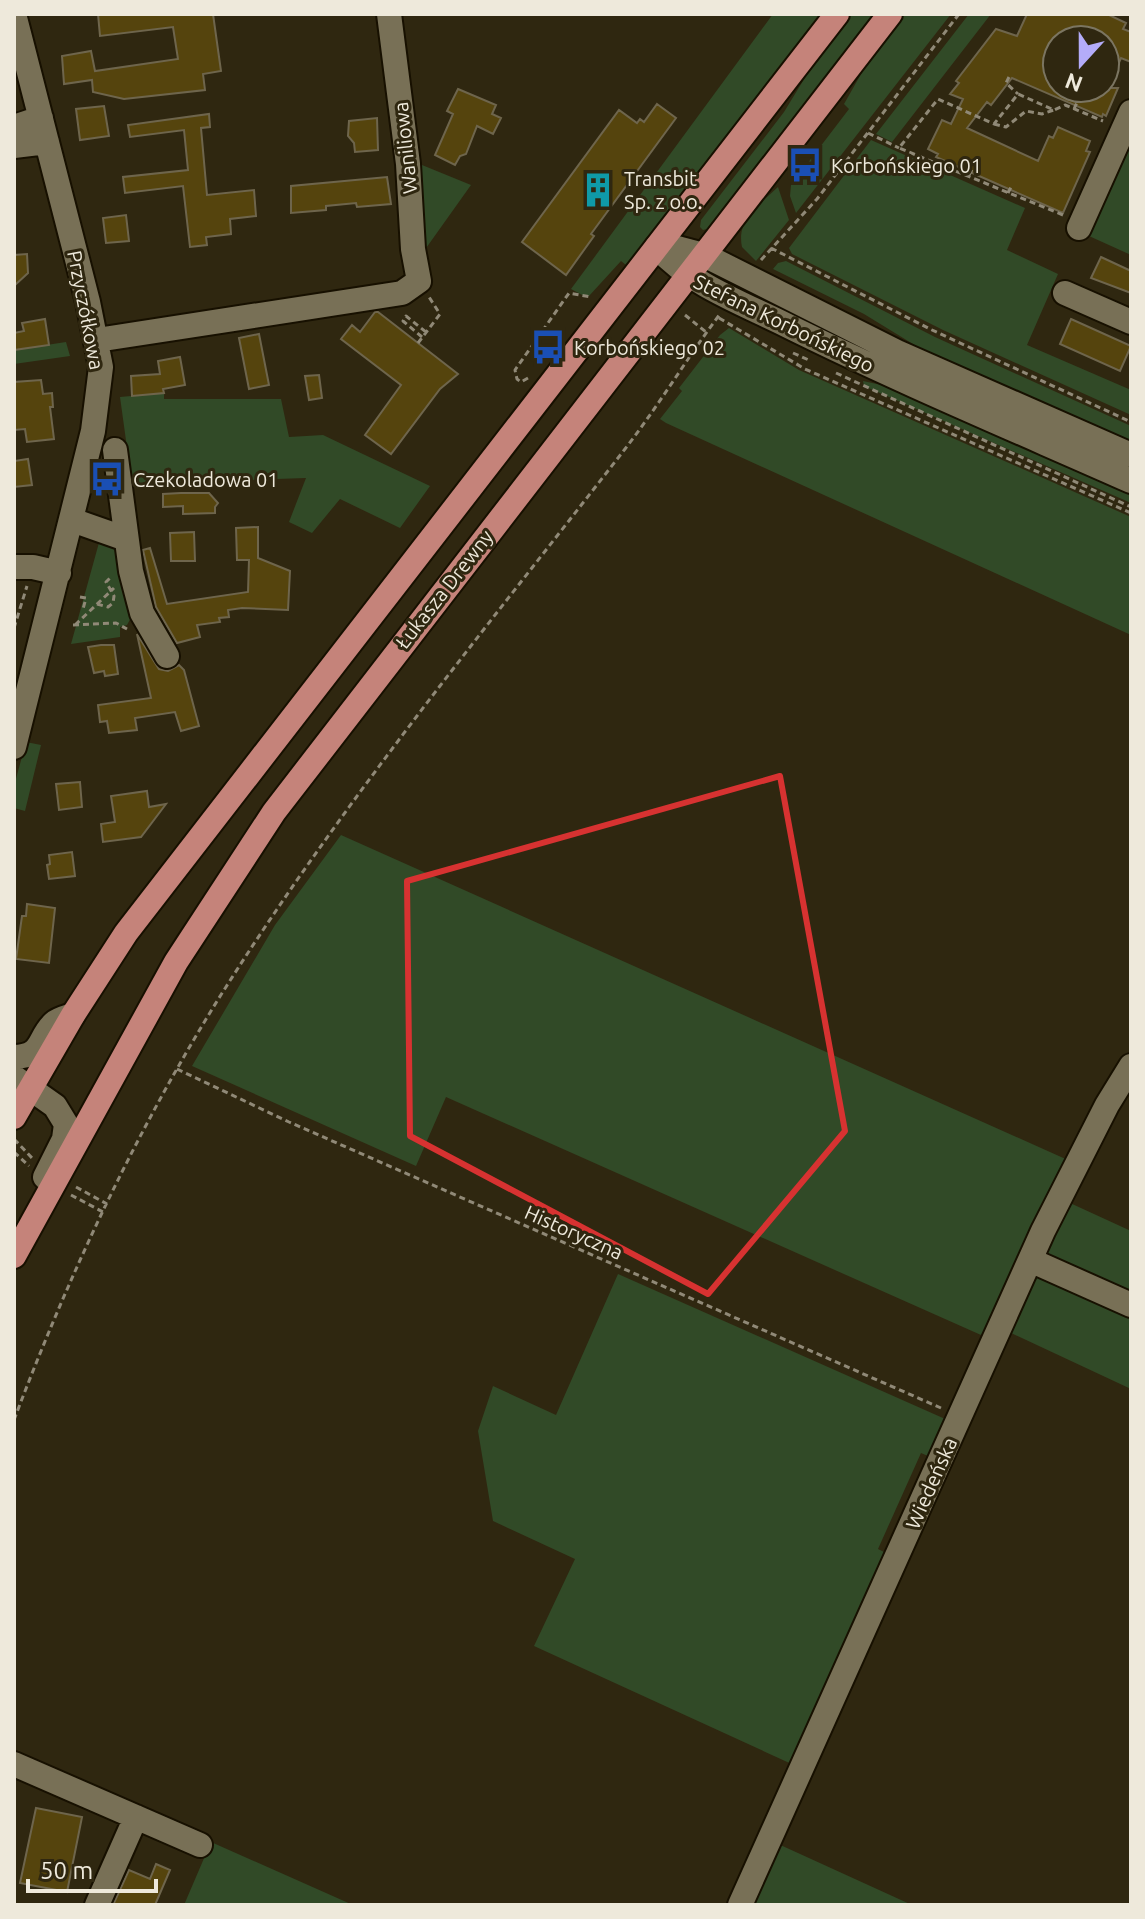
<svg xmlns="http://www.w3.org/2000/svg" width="1145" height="1919" font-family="Ubuntu,sans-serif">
<rect width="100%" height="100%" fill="#2f2710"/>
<!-- green -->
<path fill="#314a27" d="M773,14H821L626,265L621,261L589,296H584L571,289Z
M849,14H877L711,228L703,230L700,227L701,220L784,112L828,40Z
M905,14H951L796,213L790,196L791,185L849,109L844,104L869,60Z
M969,14H991L892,142L876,134Z
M1131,131V255L1089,236L1119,170L1115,168Z
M871,140L1025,208L1007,250L1058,274L1027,345L1131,390V415L943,330L792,254L789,248Z
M422,165L471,185L424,251L415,171L421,170Z
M778,187L789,220L756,261L742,247C736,219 760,204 778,187Z
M786,261L935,337L1131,426V445L926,352L864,314L773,269L778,263Z
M729,328L799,370L1131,517V635L666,423L660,419L682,391L679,388L720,335Z
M66,342L70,356L14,364V350Z
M863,381L891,387L1131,491V503L864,386Z
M164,393V399H281L289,437L323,435L430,486L400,528L340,499L312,533L289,522L306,478L132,484L120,397Z
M100,539L116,550L122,561L134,612L127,625L120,627V637L71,644Z
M26,742L41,745L25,811L14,808V786Z
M341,835L1070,1161L990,1339L446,1097L416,1166L192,1066L275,925Z
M1070,1203L1131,1231V1299L1044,1260Z
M1040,1268L1131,1309V1389L1011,1333Z
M618,1274L952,1422L935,1459L921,1453L878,1549L892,1556L796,1766L534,1646L575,1559L493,1521L478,1431L493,1386L556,1415Z
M211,1842L353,1905H184Z
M776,1843L912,1905H748Z"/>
<!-- building -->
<path fill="#55440d" stroke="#6e654c" stroke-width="2" fill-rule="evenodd" d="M98,14H213L221,71L203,74L205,90L124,99L93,92L92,80L64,84L62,56L91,51L95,71L178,59L173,27L100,36Z
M1027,14H1107L1126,23L1123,29L1131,32V62L1121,58L1108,88H1118L1106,116L1103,114L1102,117L1012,78L991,105L987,102L967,128L1038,161L1049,136L1053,138L1058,127L1090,141L1086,151L1090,152L1063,213L936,157L938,154L928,149L942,120L951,124L963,99L950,94L959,83L956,81L996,29L1017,36ZM1057,40H1105V88H1057Z
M458,89L496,105L492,114L501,118L493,134L477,126L466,154L460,156L455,165L435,155L453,114L447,111Z
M657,104L676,118L591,234L594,236L566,275L522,242L619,110L637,123L640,119L644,122Z
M104,106L109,136L80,140L76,109Z
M209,114L210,127L201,128L207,195L254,190L256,216L230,219L231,234L206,237L207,245L190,247L183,186L125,193L123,177L188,170L184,130L130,137L128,125Z
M377,118L378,150L355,152L354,143L348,136L349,121Z
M387,177L391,204L357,207L356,203L326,206V210L291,213V186Z
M126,215L129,241L106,243L103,218Z
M27,254L28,273L14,286V255Z
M1101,257L1131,271V293L1091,278Z
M375,312H378L458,374L440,389L391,454L365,435L401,385L341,339L352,325L360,332Z
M45,319L49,345L14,350V333L24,331L22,323Z
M1071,319L1131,346L1120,371L1060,344Z
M259,334L269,385L249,389L239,338Z
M180,357L185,385L163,389L164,393L132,396L131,376L160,374L158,361Z
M319,375L322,398L309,400L305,376Z
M41,380L43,394L52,393L53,407H50L54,439L27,442L25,429L14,430V382Z
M28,459L32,485L14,487V461Z
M181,493H209L218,503L215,507V513L183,514V506L163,507V494Z
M258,527V558L290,571L288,610L242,608L228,610L229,617L219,618L220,622L197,625L200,637L177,643L156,607L143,550L150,548L167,604L248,592L249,560H237L236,528Z
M194,532L195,561H171L170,533Z
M137,634L159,669L168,671L179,665L184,670L199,726L181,731L175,712L135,718L137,730L109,733L107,721L100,722L98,705L151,698Z
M101,645H114L118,674L105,676L104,671L94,673L88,647Z
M80,782L82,807L59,810L56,784Z
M147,791L149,807L166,804L141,837L103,842L101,824L115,822L111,796Z
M72,852L75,876L49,879L47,865L50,864L49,855Z
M27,904L55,908L49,963L16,959L22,916H26Z
M36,1808L82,1817L67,1892L20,1883Z
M156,1864L170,1870L155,1905H113L129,1870L150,1879Z"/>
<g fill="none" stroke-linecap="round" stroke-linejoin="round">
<!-- minor casing -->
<g stroke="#171000" stroke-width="28">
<path id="minor" d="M14,14L88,302L101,367L93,431L14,747
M14,127L41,118
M14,146L47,142
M1079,228L1131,112
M657,247C691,285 742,303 786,325C899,381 1016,430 1131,481
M657,247L670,246L704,255L897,352L1131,455
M1065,293L1131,322
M97,340L402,293L419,281L413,249L408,164L389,14
M115,450L131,571L142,613L167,656
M72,520L126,539
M14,567H33L59,573
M14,1057C44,1056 37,1039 54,1023C58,1019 67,1017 73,1015
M14,1077L55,1106L66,1124L64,1139L45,1177
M1030,1260L1131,1305
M14,1764L200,1845
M97,1905L136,1817
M740,1905L1043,1231L1107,1105L1131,1066"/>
</g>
<!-- major casing -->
<g stroke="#171000" stroke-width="28">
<path id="major" d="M14,1117L73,1015L126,933L837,14
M14,1256L176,962L274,812L890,14"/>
</g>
<!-- path -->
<path stroke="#908977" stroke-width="3" stroke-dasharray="6 4" stroke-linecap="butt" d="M1009,77L1006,83L1018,94
M1074,109L1078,100
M994,124L1006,127L1026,111L1042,114L1054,110
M868,133L899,148
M969,175L973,168
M1008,193L1012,185
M1063,215L899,148L938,99L994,124L1018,94L1054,110L1065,105L1103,121
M771,248L932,330L1131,422
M761,260L817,199L959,14
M685,315L706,332
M719,318L805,369L1131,513
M422,337L403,321L406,316L426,332
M418,343L440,314L429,297
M793,353L811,361
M836,373L1131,507
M528,378L521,382L517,379L515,370L569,293L591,297
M80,597L86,598L83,609
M97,604L108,607L113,603L114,596L106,582L110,578
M73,625L116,623L127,629
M75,625L114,588
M14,628L27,586
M177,1069L289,1122L941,1408
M14,1139L33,1159
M14,1152L29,1166
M76,1187L107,1204
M71,1195L103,1212
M14,1420C69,1274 137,1130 219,998C340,805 486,628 625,449C659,405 687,358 720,314"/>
<!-- minor -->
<use href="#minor" stroke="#787056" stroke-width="24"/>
<!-- major -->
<use href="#major" stroke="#c5837a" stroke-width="24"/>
</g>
<!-- marked area -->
<path fill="none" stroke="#d73231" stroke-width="6" stroke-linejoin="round" d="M780,776L845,1131L708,1294L410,1136L407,881Z"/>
<!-- icons -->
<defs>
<g id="bus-bare" transform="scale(2.76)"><path d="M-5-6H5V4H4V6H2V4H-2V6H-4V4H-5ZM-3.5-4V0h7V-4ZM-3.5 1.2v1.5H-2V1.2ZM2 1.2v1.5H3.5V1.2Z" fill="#1a4fb4" stroke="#2f2710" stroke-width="2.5" paint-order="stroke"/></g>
<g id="building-bare" transform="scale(2.76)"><path d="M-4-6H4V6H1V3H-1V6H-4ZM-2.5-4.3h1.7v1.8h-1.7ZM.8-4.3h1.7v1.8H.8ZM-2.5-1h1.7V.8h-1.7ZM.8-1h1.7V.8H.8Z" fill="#0f9aa8" stroke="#2f2710" stroke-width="2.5" paint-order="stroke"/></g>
</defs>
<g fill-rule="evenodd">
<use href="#bus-bare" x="805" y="165"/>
<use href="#building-bare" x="598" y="190"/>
<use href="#bus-bare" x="548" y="347"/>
<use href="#bus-bare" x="107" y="479"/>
</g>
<g text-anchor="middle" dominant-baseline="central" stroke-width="6" stroke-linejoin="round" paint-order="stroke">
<!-- street labels -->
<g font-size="20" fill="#eee9db" stroke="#2f2710">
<text transform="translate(405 148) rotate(-96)">Waniliowa</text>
<text transform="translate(86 310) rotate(79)">Przyczółkowa</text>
<text transform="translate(784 323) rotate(26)">Stefana Korbońskiego</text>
<text transform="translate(444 589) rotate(-52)">Łukasza Drewny</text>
<text transform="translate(574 1232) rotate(24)">Historyczna</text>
<text transform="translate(931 1483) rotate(-66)">Wiedeńska</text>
</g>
<!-- poi labels -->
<g font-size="20" fill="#eee9db" stroke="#2f2710" text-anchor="start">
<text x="831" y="165">Korbońskiego 01</text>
<text x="624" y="178">Transbit<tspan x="624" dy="23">Sp. z o.o.</tspan></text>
<text x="574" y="347">Korbońskiego 02</text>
<text x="133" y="479">Czekoladowa 01</text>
</g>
</g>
<!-- border -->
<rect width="1145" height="1919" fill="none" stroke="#eee9db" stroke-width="32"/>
<!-- north arrow -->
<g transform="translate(1081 64) rotate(201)"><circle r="38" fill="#2f2710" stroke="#7b7561" stroke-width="2"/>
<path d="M0-6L14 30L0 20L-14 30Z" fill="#b4acf9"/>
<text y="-12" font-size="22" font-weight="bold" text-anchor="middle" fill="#eee9db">N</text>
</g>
<!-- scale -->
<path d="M28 1879v12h128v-12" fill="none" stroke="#eee9db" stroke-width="4"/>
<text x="40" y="1879" font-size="24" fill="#eee9db" stroke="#2f2710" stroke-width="6" paint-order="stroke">50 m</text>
</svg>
